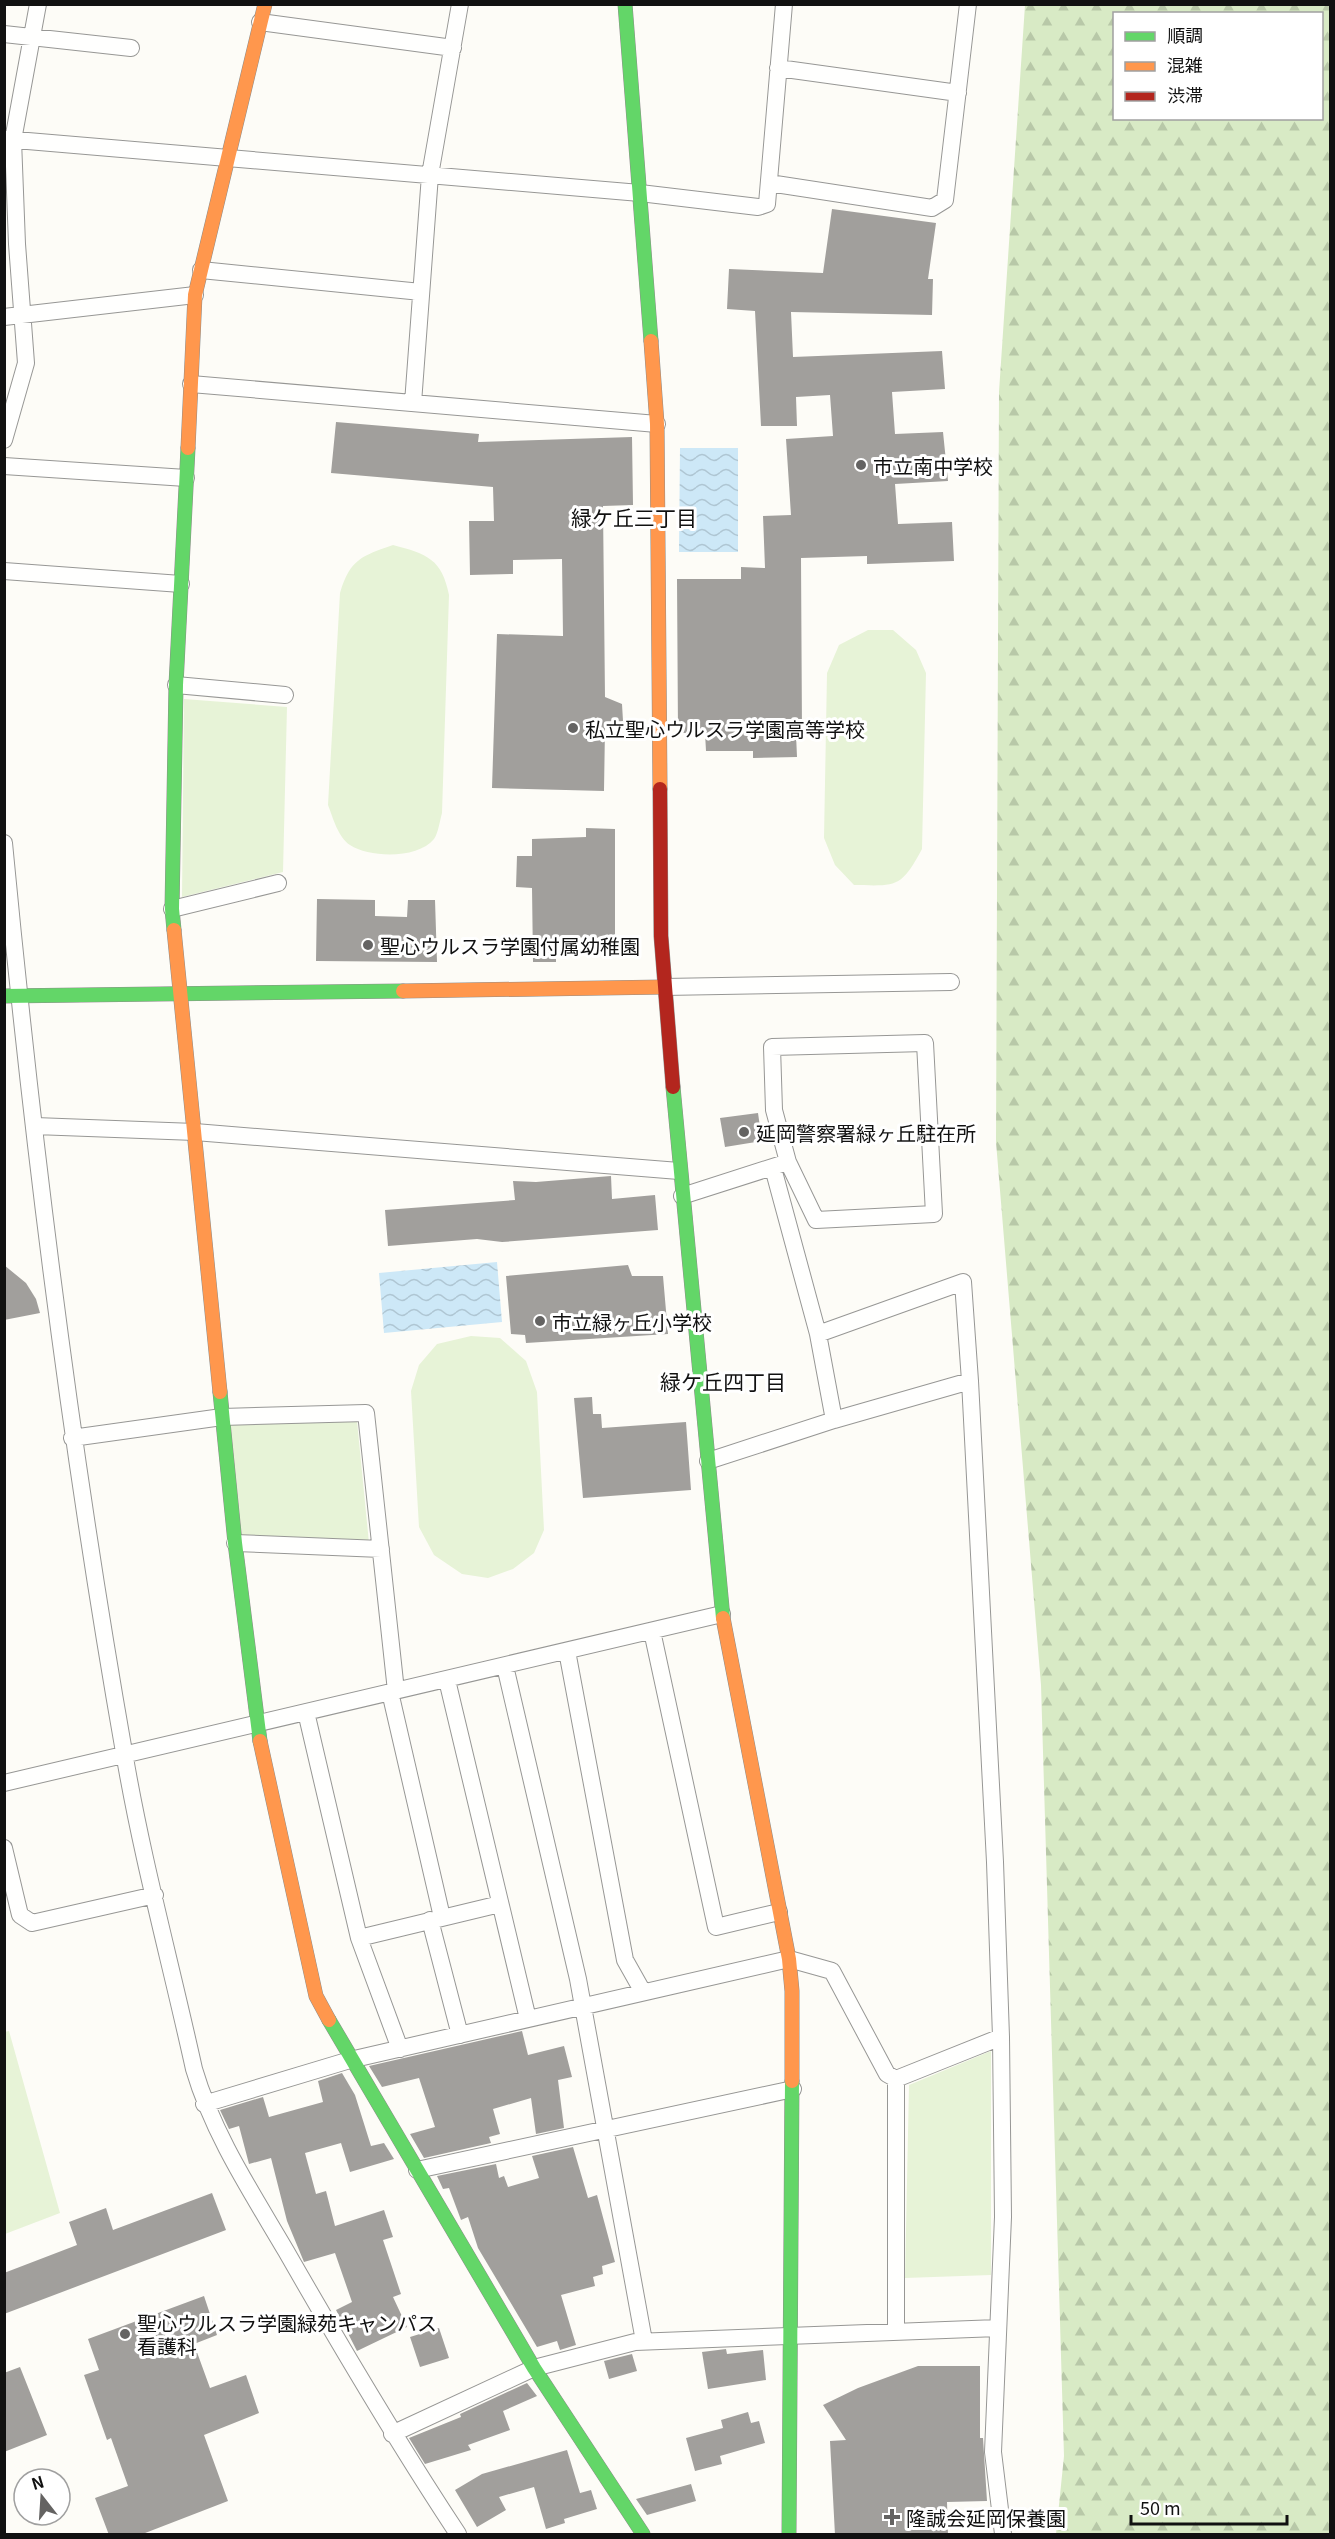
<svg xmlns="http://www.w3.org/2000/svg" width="1335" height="2539" font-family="Georgia,'Noto Sans JP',serif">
<defs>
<pattern id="forest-firs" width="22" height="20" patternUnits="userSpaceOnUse" patternTransform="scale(1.5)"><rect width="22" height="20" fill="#d8eac5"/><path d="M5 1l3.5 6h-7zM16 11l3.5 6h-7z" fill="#b8c8a8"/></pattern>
<pattern id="water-waves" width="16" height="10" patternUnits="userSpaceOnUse" patternTransform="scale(1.5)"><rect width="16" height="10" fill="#cde8f7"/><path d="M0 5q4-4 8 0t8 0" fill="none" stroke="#afc6d3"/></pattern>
</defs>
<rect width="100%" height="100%" fill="#fdfcf7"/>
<!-- forest -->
<path fill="url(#forest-firs)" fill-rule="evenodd" d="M1025,5H1330V2534H1056L1064,2456L1041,1685L996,1142L999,392ZM1114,14H1322V118H1114Z"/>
<!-- park -->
<path fill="#e7f3d7" d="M393,545C427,554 442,559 449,595L442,813C440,820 438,834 434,839C418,859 370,858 350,845C338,837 333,818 328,805L340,593C350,559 362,556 393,545Z
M868,630H893L916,650L926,673L922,849C901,888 897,886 854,885L835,865L824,838L827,673L839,645Z
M184,699L287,707L283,872L182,897Z
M471,1336L500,1338L526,1361L537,1392L544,1530L534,1553L513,1569L488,1578L462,1574L434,1555L419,1527L411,1391L419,1365L437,1344Z
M357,1421L369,1543L241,1538L229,1425Z
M9,2031L60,2213L5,2234L4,2032Z
M991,2051V2275L905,2278L909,2085Z"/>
<!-- water -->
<path fill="url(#water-waves)" d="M680,448H738V552H679Z
M497,1262L502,1322L384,1333L379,1273Z"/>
<!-- building -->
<path fill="#a19f9c" d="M832,209L936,223L928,279H933L932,315L791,312L793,357L942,351L945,389L892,392L895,434L943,432L948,481L895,484L898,524L952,522L954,561L867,564V556L801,558L802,734H796L797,757L753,758V751H706L705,733H678L677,579H741V567L765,568L763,516L791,515L786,439L833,436L830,395L796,397L797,426H761L755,311L727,309L729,269L823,273Z
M336,422L479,434L478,442L632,437L633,505L603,506L605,697L622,704L623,721L605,728L604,791L492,788L497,634L563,636L562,559L513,560V574L470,575L469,521H494L493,487L331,473Z
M586,828L615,829V938L556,937V962H533L532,888L516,887L517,856H532V839L586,837Z
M317,899L375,900V916L407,917L408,900H435L437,962L316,961Z
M758,1113L762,1141L725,1147L720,1118Z
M611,1176L612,1199L655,1195L658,1230L502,1242L477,1239L388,1246L385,1210L515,1200L513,1181L536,1182Z
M4,1265L26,1283L36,1299L40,1313L4,1320Z
M628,1265L632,1276H663L668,1334L526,1343L525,1335L511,1334L506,1276Z
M592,1397L593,1414H601L602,1428L686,1422L691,1490L583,1498L574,1398Z
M522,2031L528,2055L564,2046L572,2077L558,2080L564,2128L536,2134L531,2098L493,2109L500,2134L489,2137L491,2143L424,2158L410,2134L435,2127L419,2078L382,2087L369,2066Z
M342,2073L355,2095L371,2146L384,2143L394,2159L350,2172L341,2143L305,2153L316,2194L326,2191L335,2226L384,2210L393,2237L383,2240L401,2294L393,2297L407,2327L357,2351L336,2310L352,2302L335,2253L304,2262L287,2221L271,2158L249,2164L239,2126L229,2129L220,2110L263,2097L269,2117L323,2102L318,2081Z
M573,2147L588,2198L597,2195L615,2262L602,2266L603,2274L593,2277L595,2286L561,2295L576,2345L560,2350L557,2341L537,2347L478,2248L468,2217L461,2220L449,2188L443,2189L437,2176L496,2164L499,2178L504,2176L508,2187L539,2178L532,2156Z
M212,2193L226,2230L4,2314V2273L77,2245L69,2222L106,2208L113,2230Z
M204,2296L217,2335L194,2344L210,2388L246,2375L259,2413L204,2435L228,2501L140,2535H109L95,2498L128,2486L111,2438L107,2440L84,2375L99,2370L88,2339Z
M439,2328L449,2358L420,2367L410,2337Z
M726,2349L727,2354L763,2350L766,2380L708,2389L702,2352Z
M632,2354L637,2371L609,2379L604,2361Z
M918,2366H980V2438H983L987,2501L947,2502L948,2535H835L830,2441L846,2440L823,2405L858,2388Z
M20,2367L47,2435L4,2452V2373Z
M527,2383L537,2396L503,2411L510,2430L468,2445L471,2450L425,2464L409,2438L461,2417L460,2414Z
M748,2412L751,2423L759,2421L765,2443L720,2456L722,2464L695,2471L686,2438L723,2428L721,2420Z
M567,2450L580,2493L591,2490L597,2509L564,2519L565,2523L546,2529L534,2487L499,2497L506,2510L477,2527L455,2490L482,2474Z
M691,2484L696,2501L647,2515L636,2499Z"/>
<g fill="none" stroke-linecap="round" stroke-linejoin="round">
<!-- street casing -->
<g stroke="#979795" stroke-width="18">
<path id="street" d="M260,22L453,48
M4,34L131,48
M778,68L958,93
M4,139L640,193L758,207L767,204L784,4
M769,183L932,208L945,200L968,4
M201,270L421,292
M4,317L195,295
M191,384L657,424
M413,403L430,175L460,4
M4,440L26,363L17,244L13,140L38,4
M4,466L186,478
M4,571L181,584
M176,685L285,695
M4,843C33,1148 71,1451 124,1752C142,1859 171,1964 194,2069C213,2134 252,2193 286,2251C341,2347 397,2442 458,2534
M172,909L278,883
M664,987L951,982
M35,1126L195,1132L679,1171
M773,1168L818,1334L834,1420
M682,1196L788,1162L774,1110L772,1047L925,1043L934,1214L816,1220L788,1162
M818,1334L963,1282L970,1381
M72,1438L222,1417L366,1413L396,1691
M708,1461L834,1420L970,1381L995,1862L1001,2037L1003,2217L993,2452L1003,2534
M235,1543L381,1549
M652,1631L716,1927L779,1912
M567,1651L625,1960L643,1992
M505,1666L578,1979L644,2341
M447,1680L528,2019
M390,1692L442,1917
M306,1712L359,1938L400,2049
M4,1783L722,1614
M4,1848L20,1915L32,1923L155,1895
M430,1920L460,2035
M359,1938L500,1904
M204,2104L350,2060L789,1959L832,1971L887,2074L896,2079
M417,2170L793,2089
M896,2332V2079L1001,2037
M392,2434L534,2368L635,2342L998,2328"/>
</g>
<!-- fast casing -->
<g stroke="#8e8d8b" stroke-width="15">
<path id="fast" d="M625,4L651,341
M174,930L172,909L176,685L188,448
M4,996L403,991
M673,1087L723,1618
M220,1392L235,1543L260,1741
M329,2020L534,2368L643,2534
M789,2534L792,2081"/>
</g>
<!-- slow casing -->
<g stroke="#8e8d8b" stroke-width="15">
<path id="slow" d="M651,341L657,424L660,789
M188,448L195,295L265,4
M174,930L220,1392
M403,991L664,987
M723,1618L789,1959L792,1991V2081
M260,1741L316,1996L329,2020"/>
</g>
<!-- jam casing -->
<g stroke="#8e8d8b" stroke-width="15">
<path id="jam" d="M660,789L661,936L673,1087"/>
</g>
<!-- street -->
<use href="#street" stroke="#fffffe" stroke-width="16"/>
<!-- fast -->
<use href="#fast" stroke="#63d668" stroke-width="14"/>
<!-- slow -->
<use href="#slow" stroke="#ff974d" stroke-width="14"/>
<!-- jam -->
<use href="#jam" stroke="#b3261e" stroke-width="14"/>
</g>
<!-- markers -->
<g fill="#646362" stroke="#fff" stroke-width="2">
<circle cx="861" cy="465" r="6"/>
<circle cx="573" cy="728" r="6"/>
<circle cx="368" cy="945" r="6"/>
<circle cx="744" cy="1132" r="6"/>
<circle cx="540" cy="1321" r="6"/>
<circle cx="125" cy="2334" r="6"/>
<path d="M889 2508h6v6h6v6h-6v6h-6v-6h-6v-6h6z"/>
</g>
<g text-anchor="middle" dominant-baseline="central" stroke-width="6" stroke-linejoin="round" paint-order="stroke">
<!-- poi labels -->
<g font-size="20" fill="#111" stroke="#fff" text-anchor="start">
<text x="873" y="465">市立南中学校</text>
<text x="585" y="728">私立聖心ウルスラ学園高等学校</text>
<text x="380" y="945">聖心ウルスラ学園付属幼稚園</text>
<text x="756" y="1132">延岡警察署緑ヶ丘駐在所</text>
<text x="552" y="1321">市立緑ヶ丘小学校</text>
<text x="137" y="2322">聖心ウルスラ学園緑苑キャンパス<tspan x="137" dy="23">看護科</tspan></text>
<text x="906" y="2517">隆誠会延岡保養園</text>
</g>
<!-- neighbourhood labels -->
<g font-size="21" fill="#111" stroke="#fff">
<text x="634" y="517">緑ケ丘三丁目</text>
<text x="723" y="1381">緑ケ丘四丁目</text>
</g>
</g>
<!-- border -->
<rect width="1335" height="2539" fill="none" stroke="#111111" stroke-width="12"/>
<!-- legend -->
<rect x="1113" y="12" width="210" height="108" fill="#ffffff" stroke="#a0a0a0" stroke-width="1.5"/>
<rect x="1125" y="32" width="30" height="9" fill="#63d668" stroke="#a0a0a0" stroke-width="1.5"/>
<text x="1167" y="42" font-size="18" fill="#111111">順調</text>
<rect x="1125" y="62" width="30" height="9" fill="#ff974d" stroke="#a0a0a0" stroke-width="1.5"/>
<text x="1167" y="72" font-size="18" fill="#111111">混雑</text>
<rect x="1125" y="92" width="30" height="9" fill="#b3261e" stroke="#a0a0a0" stroke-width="1.5"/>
<text x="1167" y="102" font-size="18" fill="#111111">渋滞</text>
<!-- north arrow -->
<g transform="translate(42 2497) rotate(343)"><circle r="28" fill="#ffffff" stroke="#a0a0a0" stroke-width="1.5"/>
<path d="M0-4.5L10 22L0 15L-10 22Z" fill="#646362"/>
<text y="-9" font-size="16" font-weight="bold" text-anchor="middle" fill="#111111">N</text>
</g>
<!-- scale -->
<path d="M1131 2515v9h156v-9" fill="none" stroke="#111111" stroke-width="3"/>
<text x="1140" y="2515" font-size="18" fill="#111111" stroke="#ffffff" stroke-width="4.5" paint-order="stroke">50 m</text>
</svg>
